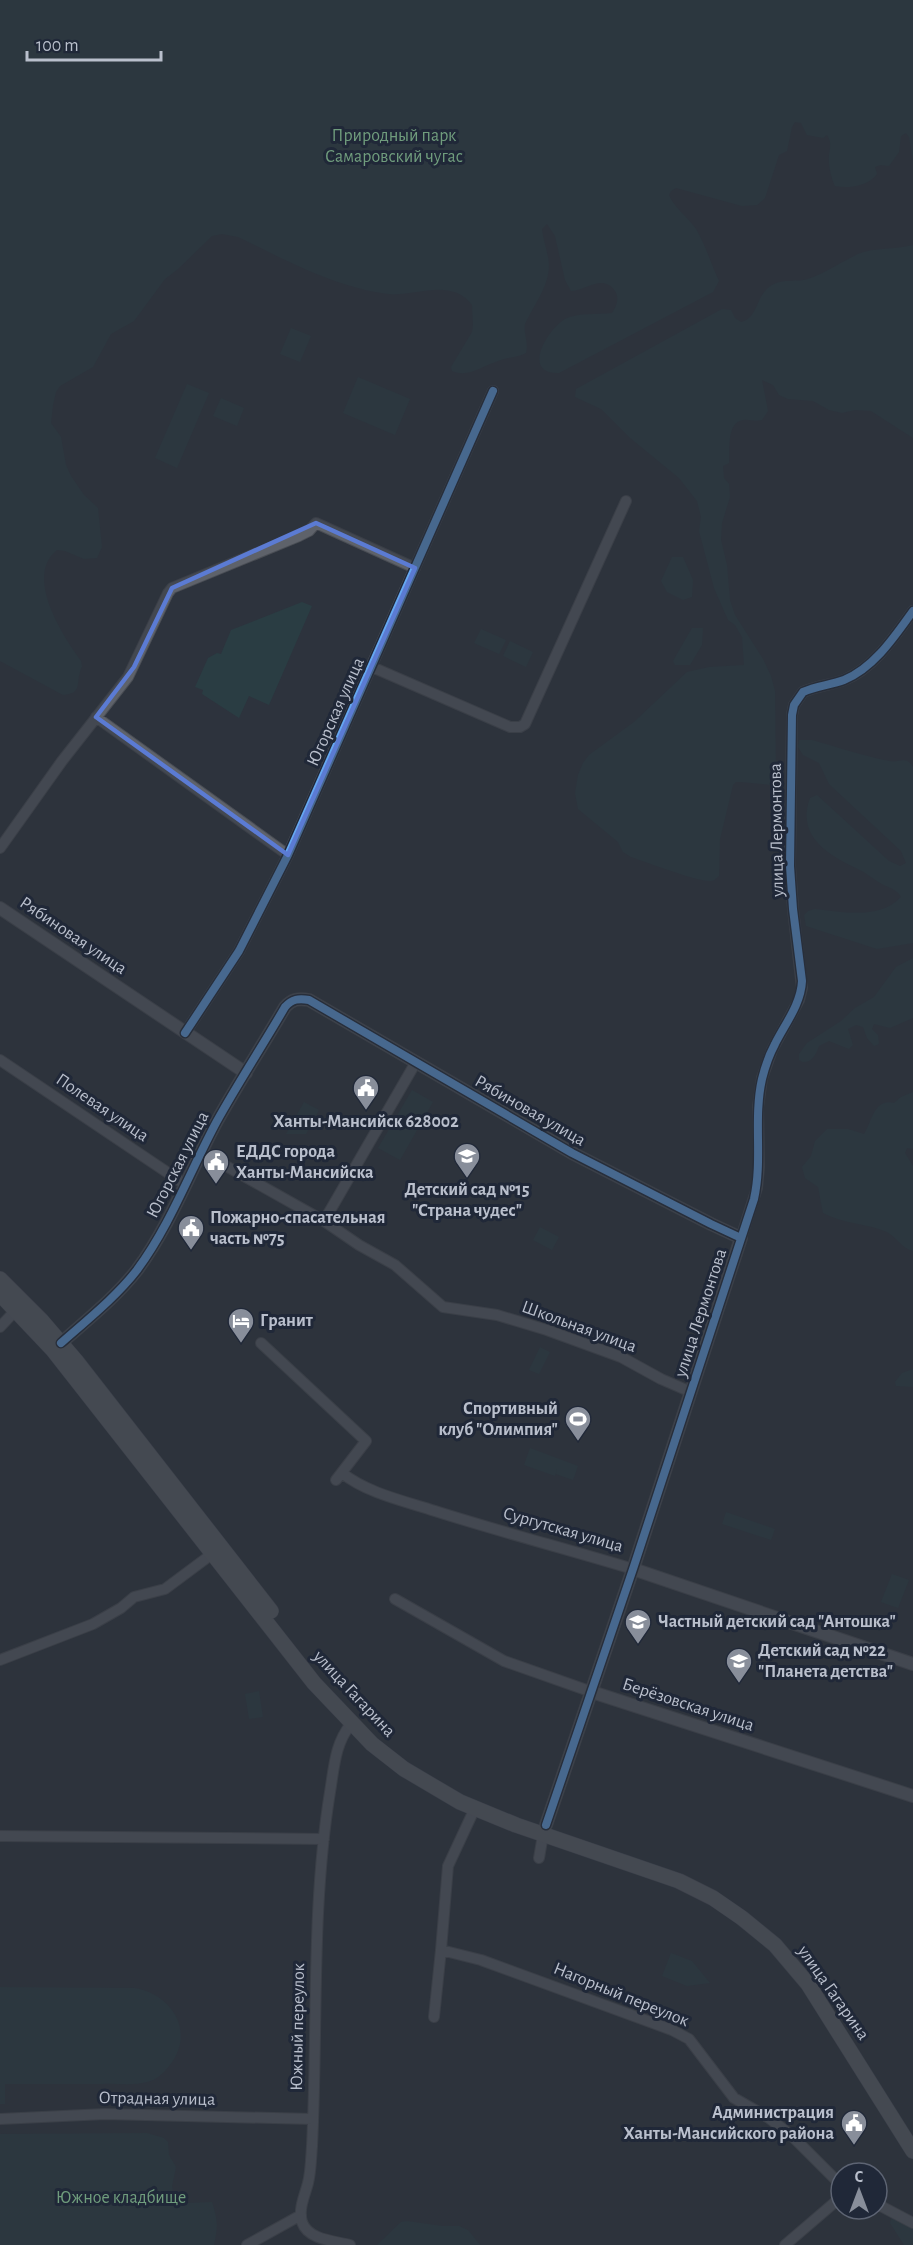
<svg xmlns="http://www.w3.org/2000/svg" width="913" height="2245" font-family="'Alegreya Sans',sans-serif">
<rect width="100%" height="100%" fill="#2d333d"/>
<!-- green -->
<path fill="#2a3d43" d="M0,0H913V161L909,137L906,133L901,136L899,152L889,166L880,165L875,167L877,174C868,186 849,189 835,186C831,178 828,164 829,155C830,147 832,143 827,135L823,138L807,135L801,123L795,122L792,127L787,151L779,155L765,198L757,205L742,206L676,188L671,191L669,195C674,208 688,217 696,229C705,244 711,264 719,281L713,292L559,373C521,374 547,330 565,319C579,312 597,315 612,313C616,307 620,298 615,291C603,273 585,291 571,291L565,280L555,236L547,224L542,229C543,239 546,247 548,257C553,282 535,302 525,324C523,334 529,342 526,353C517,358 507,357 498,361C482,366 469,378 452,371L451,367L472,332L473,325L472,305C451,277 415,297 389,294C336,288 286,260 238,237L222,234L212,236L178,269L165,279L134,321L111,334L93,367L60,386L56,392L53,405L51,423L61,437L66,465L71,476L84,495L98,508L102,547L97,558L84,559L65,551L57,550C24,576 62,635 81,661C83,671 82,663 80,672C76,685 82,693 63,695L0,661Z
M913,245V438L871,411L855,410L842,413L829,410L813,401L788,399L779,395L773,385L762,380L768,411L762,420C753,422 750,419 743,420C726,422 730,451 729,463L723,466L724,478L729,484L730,497L722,523L721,540L727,565L730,600L735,615L763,659L771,676L775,691L776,780L771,785L741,782H736L733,785L720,839L719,876C716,878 715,881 711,881C698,882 646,862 631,857L623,852L618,842L578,809L575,793L578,775L583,763L589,755L634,722L687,672L709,667L744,665L742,637L735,625L728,620L714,588L699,531L701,517L697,501L679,478L629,437L601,409L575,397L576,389L722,309L731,310L735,318L741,322C759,318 755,295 772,285C784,278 796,283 808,279C826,273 841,262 858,254C875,247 895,250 913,245Z
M291,328L311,336L300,362L280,354Z
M358,377L410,399L395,435L343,413Z
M187,384L209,393L177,468L155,458Z
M221,398L244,408L237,426L213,416Z
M672,557H683L693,580L692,597L683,600L667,592L661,581Z
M302,602L312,606L269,705L249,696L239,718L202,694L203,690L195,687L208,658L217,653L221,654L231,630Z
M692,628H703L702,645L690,665H675L673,661Z
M481,629L506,640L499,654L474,643Z
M510,641L533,652L526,667L503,656Z
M799,740H812C837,747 863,756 889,761C900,763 906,755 913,767V943L877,949L806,926L804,915L808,911L815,909C843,912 880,920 901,897C897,889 889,888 882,884C874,880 867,873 858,869C828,855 796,836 810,798L817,795L889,861L900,866L906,863L901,851L829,784L819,763L803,755L798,747Z
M913,958V1018L890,1028L874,1024L872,1029L878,1035L879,1044L874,1046L867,1038L863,1027L856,1025L848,1029L853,1045L849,1049L829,1041L819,1046C816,1054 813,1062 803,1062L799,1060V1054L807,1043L841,1021L855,1008L874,997L896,967Z
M412,1090L433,1102L400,1160L378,1148Z
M913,1092V1149L907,1148L905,1153L913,1166V1251C901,1248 897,1237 887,1232C866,1223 843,1224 823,1213L818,1187L805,1178L802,1167L811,1156L815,1141L827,1129H848L864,1134C872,1122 874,1098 894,1103L901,1097Z
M304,1102L319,1110L306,1134H286Z
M540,1227L559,1237L552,1250L533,1240Z
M540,1347L550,1352L539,1374L529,1370Z
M913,1369V1387L896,1386L895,1382L902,1373Z
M530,1448L578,1466L573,1480L556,1474L557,1469L555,1476L524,1465Z
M726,1512L775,1529L771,1540L722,1524Z
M892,1574L909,1580L898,1608L881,1602Z
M259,1691L263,1717L249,1719L245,1694Z
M671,1953L692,1961L710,1983L687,1986L662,1976Z
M0,1987L135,1988C173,1995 196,2033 169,2066C164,2073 156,2080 147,2082C133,2086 116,2083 101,2084C69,2084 37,2084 5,2084V2104H0Z
M147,2133L164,2138L168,2142L169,2155L176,2167L172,2186L173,2192L187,2203L212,2202C218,2221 218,2226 214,2245H0V2134Z
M891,2219L898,2220L913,2228V2245H904L890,2223Z
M407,2221L442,2226H459L468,2230L480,2245H377L401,2222Z"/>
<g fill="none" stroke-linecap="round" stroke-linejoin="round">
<!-- minor casing -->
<g stroke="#4a4e55" stroke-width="12">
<path id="minor" d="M372,667L510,727H520L525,724L626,501
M96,717L288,855
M0,848L62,761L128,677L168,593L172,588L299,536L309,531L316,523L415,568
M185,1033L239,951L288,855L493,391
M0,1060L186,1185
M201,1152L324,1221L359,1245L395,1265L443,1307L497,1315L547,1330L621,1357L661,1379L691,1392
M324,1221L416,1062
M741,1238L757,1188L759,1167L758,1107L762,1078L772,1050L799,1000L802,988L793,909L790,866L792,715L794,705L803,692C816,686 831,685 844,680C874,668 895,636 913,611
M0,1327L16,1310
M261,1343L366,1441L336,1480
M342,1473C367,1493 404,1501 435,1511C501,1532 567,1549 633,1569
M395,1599L504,1661L592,1692
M0,1660L93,1624L121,1608L134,1597L165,1589L212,1554
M0,1836L324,1839
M539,1858L543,1835
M441,1950L448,1866L475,1808
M434,2017L441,1950L481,1960L672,2030L689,2039L734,2098L769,2118L792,2136L841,2185
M0,2119L105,2114L313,2119
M877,2204L913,2223
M247,2245L301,2215
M350,2245C335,2241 308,2240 302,2222C298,2209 305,2195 308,2183C311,2171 311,2158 312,2146C318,2028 311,1909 330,1792C334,1768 335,1743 351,1724
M785,2245L841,2197"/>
</g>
<!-- tertiary casing -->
<g stroke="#4a4e55" stroke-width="14">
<path id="tertiary" d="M0,908L246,1073
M61,1343C87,1320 116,1297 137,1270C171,1224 190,1171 217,1121C238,1083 263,1045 285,1007C292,999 299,998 309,1000L572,1153L711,1224L741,1238L633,1569L546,1825
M633,1569L913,1664
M592,1692L913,1796"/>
</g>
<!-- primary casing -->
<g stroke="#4b5059" stroke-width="16">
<path id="primary" d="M0,1279L41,1320L77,1362L271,1611
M0,1294L53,1350L314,1683L372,1744L404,1769L460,1802L516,1825L679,1881L713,1898L742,1918L775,1945L808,1984L913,2151"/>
</g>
<!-- minor -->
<use href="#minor" stroke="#5e626a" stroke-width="10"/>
<!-- tertiary -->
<use href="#tertiary" stroke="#5e626a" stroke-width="12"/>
<!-- primary -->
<use href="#primary" stroke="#60646c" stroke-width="15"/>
<!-- cycleway casing -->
<g stroke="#202838" stroke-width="11">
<path id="cycleway" d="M185,1033L239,951L288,855L493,391
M61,1343C87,1320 116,1297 137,1270C171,1224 190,1171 217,1121C238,1083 263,1045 285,1007C292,999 299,998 309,1000L572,1153L711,1224L741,1238
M546,1825L633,1569L754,1199C763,1159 753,1119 762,1079C765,1067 769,1055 775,1044C785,1024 801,1004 802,981L793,909L790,866L792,715L794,705L803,692C816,686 831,685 844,680C874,668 895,636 913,611"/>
</g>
<!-- cycleway -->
<use href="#cycleway" stroke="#66a8f1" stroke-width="8"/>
</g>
<!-- marked area -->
<path d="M0 0H913V2245H0ZM316,523L415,568L288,855L96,717L134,667L172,588Z" fill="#2d333d" fill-opacity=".55" fill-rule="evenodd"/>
<path fill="none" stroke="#5b7bd3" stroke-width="4.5" stroke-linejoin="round" d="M316,523L415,568L288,855L96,717L134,667L172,588Z"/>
<!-- icons -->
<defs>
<g id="civic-pin" transform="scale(1.35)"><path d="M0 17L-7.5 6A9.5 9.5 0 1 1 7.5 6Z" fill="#888e9a" stroke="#202838"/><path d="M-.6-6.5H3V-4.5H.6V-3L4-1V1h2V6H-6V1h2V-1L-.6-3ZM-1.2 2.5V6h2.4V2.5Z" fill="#fff"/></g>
<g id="school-pin" transform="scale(1.35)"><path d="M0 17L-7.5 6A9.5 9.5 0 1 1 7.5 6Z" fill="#888e9a" stroke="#202838"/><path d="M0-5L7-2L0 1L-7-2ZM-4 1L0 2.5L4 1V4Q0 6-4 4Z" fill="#fff"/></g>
<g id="hotel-pin" transform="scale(1.35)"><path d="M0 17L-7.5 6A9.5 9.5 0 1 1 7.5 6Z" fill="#888e9a" stroke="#202838"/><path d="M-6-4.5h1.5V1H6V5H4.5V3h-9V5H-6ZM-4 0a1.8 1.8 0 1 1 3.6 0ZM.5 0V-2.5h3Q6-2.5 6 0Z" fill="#fff"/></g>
<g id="stadium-pin" transform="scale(1.35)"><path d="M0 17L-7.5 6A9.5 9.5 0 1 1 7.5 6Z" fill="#888e9a" stroke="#202838"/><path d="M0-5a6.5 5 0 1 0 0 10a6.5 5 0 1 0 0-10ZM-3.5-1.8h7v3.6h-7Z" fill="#fff"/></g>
</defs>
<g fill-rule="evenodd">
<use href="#civic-pin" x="366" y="1088"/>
<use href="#school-pin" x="467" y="1156"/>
<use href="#civic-pin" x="216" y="1162"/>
<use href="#civic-pin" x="191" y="1228"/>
<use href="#hotel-pin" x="241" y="1321"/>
<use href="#stadium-pin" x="578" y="1419"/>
<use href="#school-pin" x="638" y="1622"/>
<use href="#school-pin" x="739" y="1661"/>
<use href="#civic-pin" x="854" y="2123"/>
</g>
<g text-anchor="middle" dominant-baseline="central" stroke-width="6" stroke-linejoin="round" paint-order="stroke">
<!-- park labels -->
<g font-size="18" fill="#709d7d" stroke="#202838">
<text x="394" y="136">Природный парк<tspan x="394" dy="21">Самаровский чугас</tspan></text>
<text x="121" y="2198">Южное кладбище</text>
</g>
<!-- street labels -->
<g font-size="18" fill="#b9bfcc" stroke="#202838">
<text transform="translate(336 712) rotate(-66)">Югорская улица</text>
<text transform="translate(777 830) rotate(-91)">улица Лермонтова</text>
<text transform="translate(73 936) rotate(34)">Рябиновая улица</text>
<text transform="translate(102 1108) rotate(34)">Полевая улица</text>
<text transform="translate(530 1111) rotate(30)">Рябиновая улица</text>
<text transform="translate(178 1165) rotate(-63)">Югорская улица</text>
<text transform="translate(701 1313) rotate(-72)">улица Лермонтова</text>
<text transform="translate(579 1327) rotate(20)">Школьная улица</text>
<text transform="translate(563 1530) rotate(16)">Сургутская улица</text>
<text transform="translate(354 1694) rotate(47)">улица Гагарина</text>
<text transform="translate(688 1705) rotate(18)">Берёзовская улица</text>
<text transform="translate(833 1993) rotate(55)">улица Гагарина</text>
<text transform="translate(621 1995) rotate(22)">Нагорный переулок</text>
<text transform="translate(298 2027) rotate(-89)">Южный переулок</text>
<text transform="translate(157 2099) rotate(1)">Отрадная улица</text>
</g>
<!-- poi labels -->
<g font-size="18" font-weight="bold" fill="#b9bfcc" stroke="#202838" text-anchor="start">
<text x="366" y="1122" text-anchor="middle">Ханты-Мансийск 628002</text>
<text x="236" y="1152">ЕДДС города<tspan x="236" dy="21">Ханты-Мансийска</tspan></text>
<text x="467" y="1190" text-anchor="middle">Детский сад №15<tspan x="467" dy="21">"Страна чудес"</tspan></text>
<text x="210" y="1218">Пожарно-спасательная<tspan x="210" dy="21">часть №75</tspan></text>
<text x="260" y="1321">Гранит</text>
<text x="558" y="1409" text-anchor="end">Спортивный<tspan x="558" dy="21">клуб "Олимпия"</tspan></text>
<text x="658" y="1622">Частный детский сад "Антошка"</text>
<text x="758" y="1651">Детский сад №22<tspan x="758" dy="21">"Планета детства"</tspan></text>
<text x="834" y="2113" text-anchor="end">Администрация<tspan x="834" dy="21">Ханты-Мансийского района</tspan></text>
</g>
</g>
<!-- north arrow -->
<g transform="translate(859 2191)"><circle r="28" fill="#202838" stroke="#5d6473" stroke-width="1.5"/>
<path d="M0-4.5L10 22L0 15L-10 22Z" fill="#888e9a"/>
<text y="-9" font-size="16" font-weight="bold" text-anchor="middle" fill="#b9bfcc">С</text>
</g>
<!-- scale -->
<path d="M27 51v9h134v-9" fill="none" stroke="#b9bfcc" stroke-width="3"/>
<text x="36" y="51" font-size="18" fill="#b9bfcc" stroke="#202838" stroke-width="4.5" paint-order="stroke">100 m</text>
</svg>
